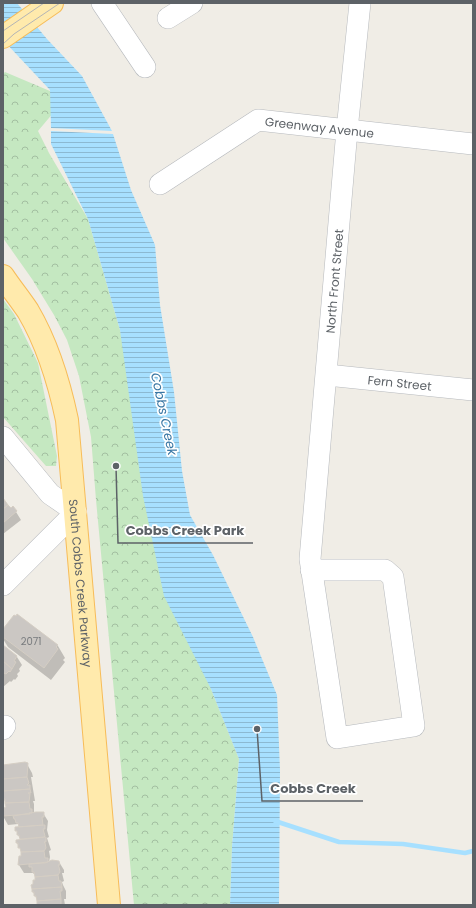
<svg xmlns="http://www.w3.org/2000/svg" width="476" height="908" font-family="Poppins,sans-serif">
<defs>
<pattern id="park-crowns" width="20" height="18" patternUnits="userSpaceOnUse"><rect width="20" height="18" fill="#c5e8c1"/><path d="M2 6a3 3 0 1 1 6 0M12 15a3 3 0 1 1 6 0" fill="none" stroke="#a3bfa1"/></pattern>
<pattern id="water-rules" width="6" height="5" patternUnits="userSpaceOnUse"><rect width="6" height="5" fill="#a7e0ff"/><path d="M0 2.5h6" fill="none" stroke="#8bb9d2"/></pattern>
</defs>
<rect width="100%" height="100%" fill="#f0ede6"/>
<!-- park -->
<path fill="url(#park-crowns)" d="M5,72L57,94L59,106L38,131L49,153L88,219L120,330L211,689L239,759L232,847L230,905H134L96,500L91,437L79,376L67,340L54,315L32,279L3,238V74Z
M3,299L14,314L38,363L57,456L56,466H46L3,417Z"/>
<!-- water -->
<path fill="url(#water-rules)" d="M3,3H17L47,39L82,76L112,131L51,128L50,90L3,40Z
M51,131L113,134L131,190L155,245L160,305L174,392L182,471L190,515L213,555L253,637L277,695L280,770L279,905H230L232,847L239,759L211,689L164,596L143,496L120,330L88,219L51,144Z"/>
<!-- shadow -->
<path fill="#0003" d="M3,499L11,509L13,507L21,520L3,534Z
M18,615L58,646L65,658L63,660L65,662L51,680L8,647L3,639V631Z
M3,645L5,648L17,657L22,665L19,669L20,671L17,674L18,676L15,680L14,679L11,682L10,681L3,687Z
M27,764L32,773L33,777H31L35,801H33L34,804V814L43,813L48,821L47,830L49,837L47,838L51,850L49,851L50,857L49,862H59L64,870V873H62L64,881L62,882L63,885L66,891V899H64L65,905H38V901L33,892L36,881V876L33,873H24L19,865L22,857V852L17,843V841L21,840L18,835L20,828L18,824L8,825L3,816V813H5L7,808L6,804L3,797V766Z"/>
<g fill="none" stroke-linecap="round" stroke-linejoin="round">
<!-- stream -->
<path stroke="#a7e0ff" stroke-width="4.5" d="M275,821L339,842L403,844L465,853L473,851"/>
</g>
<!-- building -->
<path fill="#cbc7c3" stroke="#d5cec4" d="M3,498L8,505L3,509Z
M8,505L11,508L13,506L17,511L3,523V509Z
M17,614L58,645L56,647L58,649L44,668L3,637V629L14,615L16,616Z
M3,645L17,656L14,661L16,662L12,669L3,661Z
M3,661L12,669L10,672L9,671L6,674L4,673L3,675Z
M25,762L28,763L27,777L3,779V765Z
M27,777L29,783L27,785H30V789L3,791V779Z
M30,789L31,793H28L30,794L29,802L5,803V799H3V791Z
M29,802L30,809H32V813H29L30,814L3,816L4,808L6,807L5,803Z
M36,812H44V817H42L43,825L19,827L18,823H16L15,819H14L13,816Z
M45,825V829H43L45,836L44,837L20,839L19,835H17V831H15V827Z
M46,837V842H44L45,843L46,848L44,851L21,852L20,848H18V843H16V840Z
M44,851L45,858H48V862L18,865L19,856H21V852Z
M52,860L59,861L60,865H58L59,867L60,872L58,875L35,877L34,872H32V867H29V864L45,863Z
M58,875L59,881H61L62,887L32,889L31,885L33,884V880H35V877Z
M62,887V891H60L61,899L37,901L36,896H34V892H32V889Z
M61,899V905H37V901Z"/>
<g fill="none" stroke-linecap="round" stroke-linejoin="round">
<!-- minor casing -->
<g stroke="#b6b9bd" stroke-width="22">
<g id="minor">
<path d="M102,3L145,67"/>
<path d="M168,18L192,3"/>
<path id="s1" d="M160,184L258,120L473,144"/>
<path id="s2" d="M327,375L473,390"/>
<path d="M3,437L50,494L76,512L3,585"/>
<path id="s3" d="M311,570H385L393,577L414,726L337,738L310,559L347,130L360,3"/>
<path d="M3,729L5,726"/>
</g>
</g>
<!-- major casing -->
<g stroke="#f7bc58" stroke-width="24">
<g id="major">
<path d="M3,37L52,3"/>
<path id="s4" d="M3,276C11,288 20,299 28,311C48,345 59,382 67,420L109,905"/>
</g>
</g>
<!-- minor -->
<use href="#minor" stroke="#fff" stroke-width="21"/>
<!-- major -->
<use href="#major" stroke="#ffeaac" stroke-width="22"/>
<!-- tram -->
<path stroke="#b4b5b6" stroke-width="1" d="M3,31L44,3
M3,44L14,34L60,3"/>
</g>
<g text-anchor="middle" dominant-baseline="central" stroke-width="3.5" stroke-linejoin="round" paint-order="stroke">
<!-- number labels -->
<g font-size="10" fill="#787b7e">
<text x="31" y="641">2071</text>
</g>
<!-- street labels -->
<g font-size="12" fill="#5d6267" stroke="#fff">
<text stroke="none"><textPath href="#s1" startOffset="179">Greenway Avenue</textPath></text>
<text stroke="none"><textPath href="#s3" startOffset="773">North Front Street</textPath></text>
<text stroke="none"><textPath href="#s2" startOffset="73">Fern Street</textPath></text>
<text stroke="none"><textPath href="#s4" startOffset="323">South Cobbs Creek Parkway</textPath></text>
</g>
<!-- water labels -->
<g font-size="13" font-style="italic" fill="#3977a4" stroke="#fff">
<text transform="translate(164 414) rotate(78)">Cobbs Creek</text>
</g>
</g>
<!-- callouts -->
<path fill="none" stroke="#5d6267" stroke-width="1.5" d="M116 466L118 543H253M257 729L262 801H363"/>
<g fill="#5d6267" stroke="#fff" stroke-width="1.5">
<circle cx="116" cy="466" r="4"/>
<circle cx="257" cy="729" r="4"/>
</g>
<g font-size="13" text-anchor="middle" font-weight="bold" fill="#5d6267" stroke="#fff" stroke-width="3.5" stroke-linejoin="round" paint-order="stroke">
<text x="185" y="535">Cobbs Creek Park</text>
<text x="313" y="793">Cobbs Creek</text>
</g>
<!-- border -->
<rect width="476" height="908" fill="none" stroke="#5d6267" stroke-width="8"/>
</svg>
